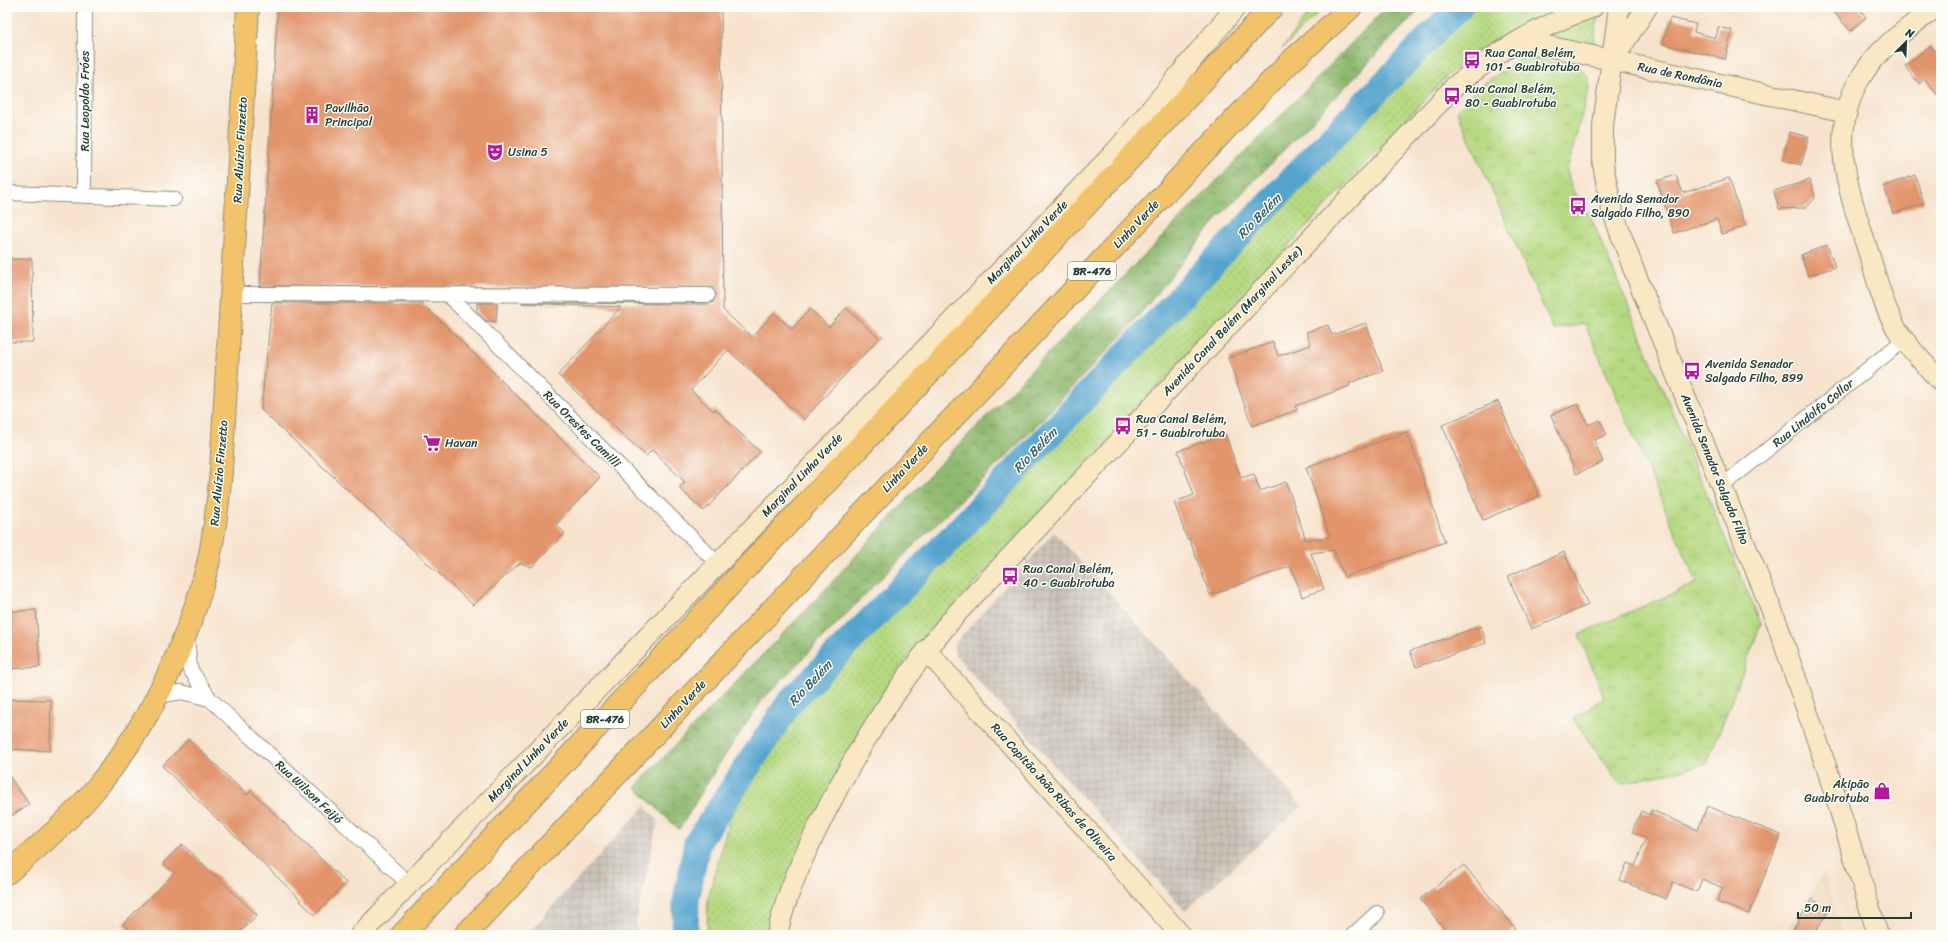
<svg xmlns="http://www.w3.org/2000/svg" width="1948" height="942" font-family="Sriracha,sans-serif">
<defs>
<pattern id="industrial-grid" width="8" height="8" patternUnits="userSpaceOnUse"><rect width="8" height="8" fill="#cbc3b8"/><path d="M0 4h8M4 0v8" fill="none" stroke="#aea89f"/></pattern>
<pattern id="grass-dots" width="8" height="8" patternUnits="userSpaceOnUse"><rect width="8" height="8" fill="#b6d981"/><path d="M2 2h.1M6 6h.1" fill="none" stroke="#9cbb70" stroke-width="1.8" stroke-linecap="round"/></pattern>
<pattern id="forest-crowns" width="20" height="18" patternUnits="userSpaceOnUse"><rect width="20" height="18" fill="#90b96f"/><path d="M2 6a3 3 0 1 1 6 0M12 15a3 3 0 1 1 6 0" fill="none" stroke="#75985c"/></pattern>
<pattern id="park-tufts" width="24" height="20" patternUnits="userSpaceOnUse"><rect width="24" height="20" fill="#b6d981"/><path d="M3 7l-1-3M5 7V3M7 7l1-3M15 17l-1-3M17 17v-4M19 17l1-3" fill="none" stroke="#9cbb70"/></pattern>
</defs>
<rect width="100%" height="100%" fill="#fdfcf7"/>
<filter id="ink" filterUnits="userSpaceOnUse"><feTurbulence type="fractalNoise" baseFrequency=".025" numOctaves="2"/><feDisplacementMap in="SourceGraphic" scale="8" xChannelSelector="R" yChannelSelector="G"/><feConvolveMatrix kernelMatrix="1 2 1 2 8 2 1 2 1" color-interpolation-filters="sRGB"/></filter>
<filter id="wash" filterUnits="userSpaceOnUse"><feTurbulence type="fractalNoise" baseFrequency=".012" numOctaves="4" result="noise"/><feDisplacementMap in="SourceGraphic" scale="16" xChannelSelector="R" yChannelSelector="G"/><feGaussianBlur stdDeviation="0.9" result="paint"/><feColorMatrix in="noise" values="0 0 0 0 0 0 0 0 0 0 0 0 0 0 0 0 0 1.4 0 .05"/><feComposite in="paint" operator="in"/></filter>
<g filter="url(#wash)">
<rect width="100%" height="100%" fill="#f7e3cd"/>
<!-- built -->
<path fill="#ecd8ba" d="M1824,872L1843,935H1783Z"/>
<!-- industrial -->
<path fill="url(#industrial-grid)" d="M1054,532L1302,806L1185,911L955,655L954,646L957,641Z
M645,806L658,820L635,926L638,935H526Z"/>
<!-- grass -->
<path fill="url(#grass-dots)" stroke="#6a8b5a" d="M1313,7H1324L1282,49Z
M1471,7H1560L1469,55L1443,80L917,646L892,679L864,723L768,935H707L708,899L732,809L796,707L932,568L1420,56Z
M1598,15L1593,47L1543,35Z"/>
<!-- forest -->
<path fill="url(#forest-crowns)" stroke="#587b52" d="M1387,7H1422L1218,218L1132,324L1011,452L916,543L763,699L717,767L679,830L635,787L821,594L930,474Z"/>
<!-- park -->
<path fill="url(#park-tufts)" stroke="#6a8b5a" d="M1524,57L1579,67L1588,77L1590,85L1567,170L1571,187L1591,217L1761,624L1707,764L1620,784L1573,719L1604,698L1579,634L1697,583L1585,324L1553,329L1457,111L1483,84Z"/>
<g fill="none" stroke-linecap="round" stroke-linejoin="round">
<!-- river -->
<path stroke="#52a3cd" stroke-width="27" d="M685,935L686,901L697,843L790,702L957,532L1335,134L1459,7"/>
</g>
<g id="blocks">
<!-- building -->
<path fill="#e2946b" d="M278,7H721L723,310L752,337L774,313L792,329L810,309L829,327L846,308L879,338L804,419L728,350L691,390L713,411L715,409L760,452L704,511L679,488L685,482L652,450L646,456L558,375L621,307L521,303L708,304L713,302L716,295L712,288L260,286Z
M1829,7H1858L1866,17L1851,31Z
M1670,18L1696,24L1694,32L1716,38L1718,27L1732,30L1725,59L1663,44Z
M1930,46L1941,60V100L1925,79L1919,84L1905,66Z
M1790,132L1809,137L1801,165L1782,160Z
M1676,175L1683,193L1729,178L1745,226L1722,234L1717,219L1674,233L1657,181Z
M1915,175L1924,203L1893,214L1884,186Z
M1810,180L1815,198L1810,204L1804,208L1779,209L1774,191Z
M1827,245L1835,267L1808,276L1801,255Z
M7,259H32L33,342H7Z
M272,303H422L600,477L556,525L565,533L532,567L520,563L473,605L261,410Z
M477,303H497L496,322L486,321L477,311Z
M1366,323L1383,371L1349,383L1350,386L1295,406L1297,410L1252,426L1228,358L1273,342L1278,356L1311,345L1306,332L1328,325L1332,335Z
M1498,401L1539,496L1483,520L1442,425Z
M1578,404L1588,425L1600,420L1607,435L1594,440L1603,462L1576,474L1551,415Z
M1407,432L1445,542L1344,577L1334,550L1311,553L1324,589L1302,597L1291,566L1210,595L1189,538L1187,539L1174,502L1194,495L1178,451L1225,434L1241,478L1254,474L1260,491L1286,482L1306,540L1330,537L1306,467Z
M1564,552L1588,605L1531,629L1508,576Z
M36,610L40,667L7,669V612Z
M1481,626L1486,643L1416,667L1410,651Z
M7,699L51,700L50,751L7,749Z
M189,739L247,795L251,791L346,883L315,915L300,901L301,900L162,766Z
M7,773L29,804L7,819Z
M1707,806L1781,835L1749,914L1717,902L1723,888L1702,879L1697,892L1673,882L1666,899L1620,880L1627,863L1635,866L1646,838L1632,832L1641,811L1650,815L1651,810L1698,830Z
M182,844L257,915L237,935H134L123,924L174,873L163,863Z
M1464,865L1515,928L1506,935H1449L1420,899Z
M1812,899L1829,910L1814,935H1790Z"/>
</g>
</g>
<g filter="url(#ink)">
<use href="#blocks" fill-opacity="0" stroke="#8b9080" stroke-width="1"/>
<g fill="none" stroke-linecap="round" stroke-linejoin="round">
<!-- street casing -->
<g stroke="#8b9080" stroke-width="16">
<path id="street" d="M7,193L174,199
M84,196L85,7
M233,294L708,295
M447,294L717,563
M1722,486L1904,340
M187,638L190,669L210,699L409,884
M158,696L181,692L210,699
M1353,935L1377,913"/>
</g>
<!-- secondary casing -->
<g stroke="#8b9080" stroke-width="22">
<path id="secondary" d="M1619,7L1603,125V165L1612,210L1633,268L1777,623L1828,772L1878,935
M1937,7C1906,29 1877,48 1858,82C1827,140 1851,197 1869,254C1877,279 1883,306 1896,328C1908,348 1926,365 1941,382
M1512,45L1547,46L1847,112
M1616,55L1647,7
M926,650L1181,935
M360,935L1116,151L1236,7
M777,935C786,893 804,855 823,817C860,743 905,673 959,611L1454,87C1497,51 1539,26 1593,7"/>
</g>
<!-- primary casing -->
<g stroke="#8b9080" stroke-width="24">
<path id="primary" d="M7,873C39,847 71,819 97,787C150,723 188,644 208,564C215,533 218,502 221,471L248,7"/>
</g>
<!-- highway casing -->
<g stroke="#8b9080" stroke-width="24">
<path id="highway" d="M402,935L1272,7
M465,935L1256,97L1288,64L1351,7"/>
</g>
<!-- street -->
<use href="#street" stroke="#fff" stroke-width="14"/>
<!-- secondary -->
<use href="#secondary" stroke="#fae7c3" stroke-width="20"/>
<!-- primary -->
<use href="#primary" stroke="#f2c36a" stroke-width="22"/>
<!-- highway -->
<use href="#highway" stroke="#f2c36a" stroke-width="22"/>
</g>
</g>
<!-- icons -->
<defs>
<g id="bus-bare" transform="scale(1.38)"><path d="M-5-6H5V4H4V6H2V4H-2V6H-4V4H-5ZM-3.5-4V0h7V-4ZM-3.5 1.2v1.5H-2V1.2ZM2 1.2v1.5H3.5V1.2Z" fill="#b5179e" stroke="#fdfcf7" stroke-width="2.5" paint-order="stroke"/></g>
<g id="building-bare" transform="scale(1.38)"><path d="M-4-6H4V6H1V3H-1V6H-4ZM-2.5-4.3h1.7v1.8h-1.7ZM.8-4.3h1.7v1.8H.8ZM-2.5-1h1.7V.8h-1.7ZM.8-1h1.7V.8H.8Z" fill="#b5179e" stroke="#fdfcf7" stroke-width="2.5" paint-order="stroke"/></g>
<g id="theatre-bare" transform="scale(1.38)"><path d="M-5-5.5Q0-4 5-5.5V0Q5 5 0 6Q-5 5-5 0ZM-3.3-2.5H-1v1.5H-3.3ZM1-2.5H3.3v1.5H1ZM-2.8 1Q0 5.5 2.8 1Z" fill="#b5179e" stroke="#fdfcf7" stroke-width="2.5" paint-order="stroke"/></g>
<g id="supermarket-bare" transform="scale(1.38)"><path d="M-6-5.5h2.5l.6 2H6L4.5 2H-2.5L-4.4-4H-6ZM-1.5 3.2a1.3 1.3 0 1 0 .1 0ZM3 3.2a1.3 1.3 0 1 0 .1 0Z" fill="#b5179e" stroke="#fdfcf7" stroke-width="2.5" paint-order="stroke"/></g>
<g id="shop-bare" transform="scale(1.38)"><path d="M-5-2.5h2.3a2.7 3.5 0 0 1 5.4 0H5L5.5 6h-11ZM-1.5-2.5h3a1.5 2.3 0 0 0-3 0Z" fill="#b5179e" stroke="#fdfcf7" stroke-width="2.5" paint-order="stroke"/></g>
</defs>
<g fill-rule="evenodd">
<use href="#bus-bare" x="1472" y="60"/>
<use href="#bus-bare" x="1452" y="96"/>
<use href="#building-bare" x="312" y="115"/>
<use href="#theatre-bare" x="495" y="152"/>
<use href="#bus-bare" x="1578" y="206"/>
<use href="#bus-bare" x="1692" y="371"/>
<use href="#bus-bare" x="1123" y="426"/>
<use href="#supermarket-bare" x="432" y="443"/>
<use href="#bus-bare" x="1010" y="576"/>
<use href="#shop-bare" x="1882" y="791"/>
</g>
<g text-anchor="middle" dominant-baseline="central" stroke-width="3" stroke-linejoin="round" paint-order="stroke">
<!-- shield labels -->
<g fill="#fdfcf7" stroke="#62766e" stroke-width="1">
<rect x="1068" y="262" width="48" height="18" rx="3"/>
<rect x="581" y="710" width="48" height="18" rx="3"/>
</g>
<g font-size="11" font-weight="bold" fill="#1f3d34">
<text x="1092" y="271">BR-476</text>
<text x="605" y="719">BR-476</text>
</g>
<!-- poi labels -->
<g font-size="12" fill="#1f3d34" stroke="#fdfcf7" text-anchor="start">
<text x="1485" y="53">Rua Canal Belém,<tspan x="1485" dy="14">101 - Guabirotuba</tspan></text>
<text x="1465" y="89">Rua Canal Belém,<tspan x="1465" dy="14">80 - Guabirotuba</tspan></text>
<text x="325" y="108">Pavilhão<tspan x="325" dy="14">Principal</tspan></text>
<text x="508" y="152">Usina 5</text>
<text x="1591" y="199">Avenida Senador<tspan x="1591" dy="14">Salgado Filho, 890</tspan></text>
<text x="1705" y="364">Avenida Senador<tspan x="1705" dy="14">Salgado Filho, 899</tspan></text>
<text x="1136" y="419">Rua Canal Belém,<tspan x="1136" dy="14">51 - Guabirotuba</tspan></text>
<text x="445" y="443">Havan</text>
<text x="1023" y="569">Rua Canal Belém,<tspan x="1023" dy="14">40 - Guabirotuba</tspan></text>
<text x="1869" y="784" text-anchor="end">Akipão<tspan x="1869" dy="14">Guabirotuba</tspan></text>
</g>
<!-- street labels -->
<g font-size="12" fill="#1f3d34" stroke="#fdfcf7">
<text transform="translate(1680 75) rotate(12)">Rua de Rondônia</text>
<text transform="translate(85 101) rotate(-90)">Rua Leopoldo Fróes</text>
<text transform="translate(240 150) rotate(-87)">Rua Aluízio Finzetto</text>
<text transform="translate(1136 224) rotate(-47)">Linha Verde</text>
<text transform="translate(1027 242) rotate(-46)">Marginal Linha Verde</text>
<text transform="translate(1232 321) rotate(-47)">Avenida Canal Belém (Marginal Leste)</text>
<text transform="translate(1813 413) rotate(-39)">Rua Lindolfo Collor</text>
<text transform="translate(582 429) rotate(45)">Rua Orestes Camilli</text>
<text transform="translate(905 468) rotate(-47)">Linha Verde</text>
<text transform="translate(1715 469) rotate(68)">Avenida Senador Salgado Filho</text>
<text transform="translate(219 473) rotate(-85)">Rua Aluízio Finzetto</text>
<text transform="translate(802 475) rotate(-46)">Marginal Linha Verde</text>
<text transform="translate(683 704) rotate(-47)">Linha Verde</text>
<text transform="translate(528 760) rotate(-46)">Marginal Linha Verde</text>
<text transform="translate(309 792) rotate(43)">Rua Wilson Feijó</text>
<text transform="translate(1054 792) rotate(48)">Rua Capitão João Ribas de Oliveira</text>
</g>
<!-- water labels -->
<g font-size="13" font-style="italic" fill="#31616a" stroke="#fdfcf7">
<text transform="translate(1259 216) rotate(-46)">Rio Belém</text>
<text transform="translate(1035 450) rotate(-46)">Rio Belém</text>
<text transform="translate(810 683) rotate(-47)">Rio Belém</text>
</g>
</g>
<!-- margin -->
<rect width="1948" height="942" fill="none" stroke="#fdfcf7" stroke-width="24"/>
<!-- north arrow -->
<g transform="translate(1906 42) rotate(24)" stroke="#fdfcf7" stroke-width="3" paint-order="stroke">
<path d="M0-3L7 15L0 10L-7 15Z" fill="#1f3d34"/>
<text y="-6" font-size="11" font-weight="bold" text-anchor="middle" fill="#1f3d34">N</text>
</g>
<!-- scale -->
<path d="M1798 912v6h113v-6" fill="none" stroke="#1f3d34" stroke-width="2"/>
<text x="1804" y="912" font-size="12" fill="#1f3d34" stroke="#fdfcf7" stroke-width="3" paint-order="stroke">50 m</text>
</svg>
